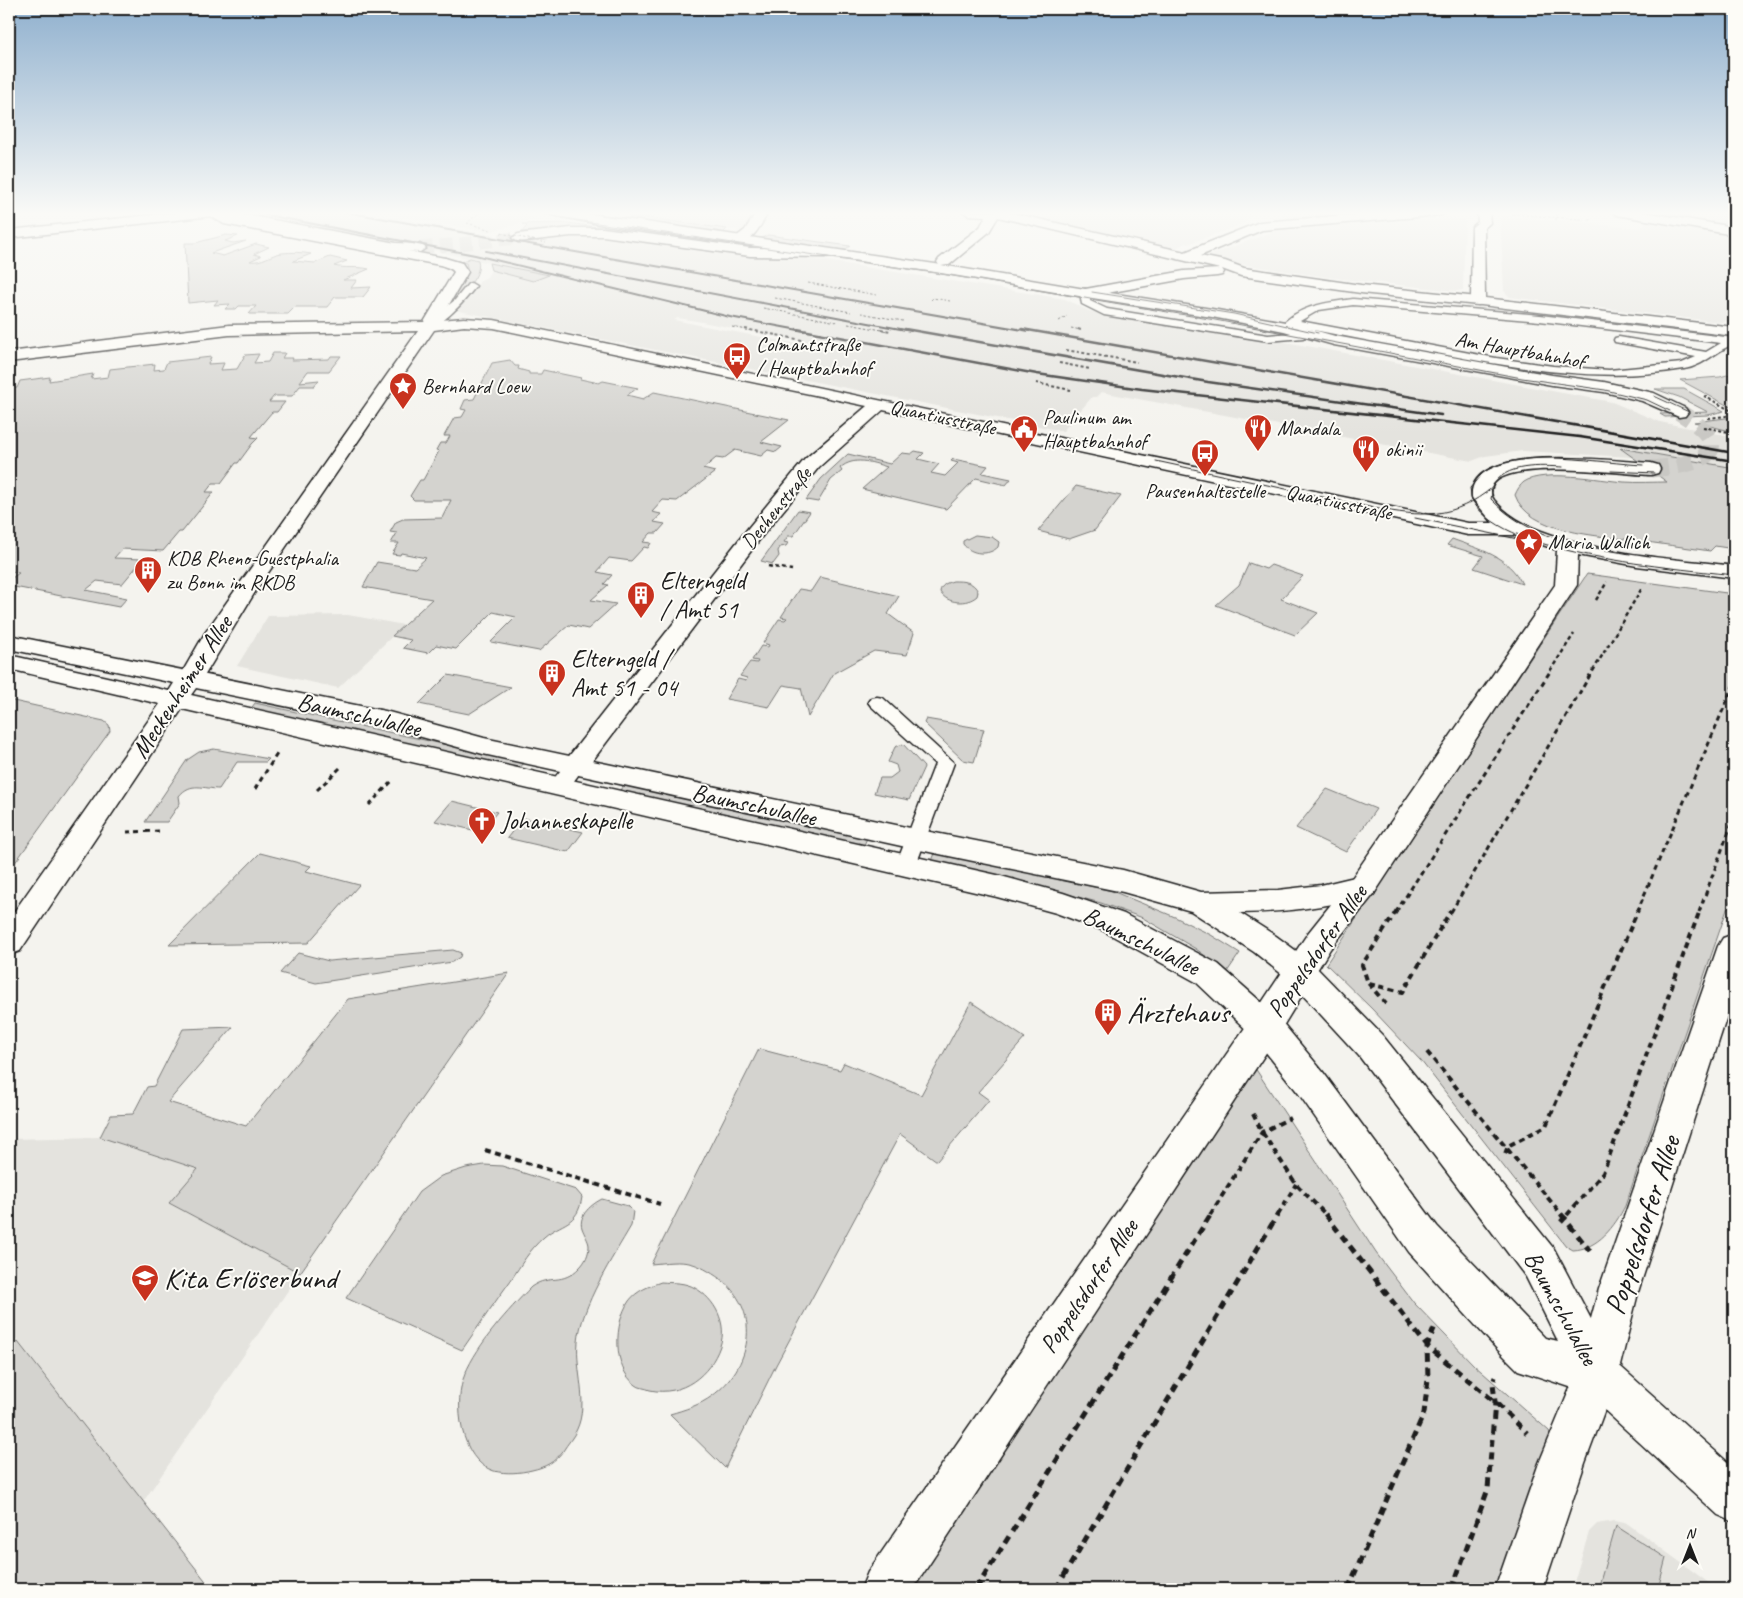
<svg xmlns="http://www.w3.org/2000/svg" width="1743" height="1598" font-family="Caveat,sans-serif">
<rect width="100%" height="100%" fill="#f4f3ee"/>
<filter id="ink" filterUnits="userSpaceOnUse"><feTurbulence type="fractalNoise" baseFrequency=".02" numOctaves="2"/><feDisplacementMap in="SourceGraphic" scale="10" xChannelSelector="R" yChannelSelector="G"/><feConvolveMatrix kernelMatrix="1 2 1 2 8 2 1 2 1" color-interpolation-filters="sRGB"/></filter>
<g filter="url(#ink)">
<!-- built -->
<path fill="#e4e3de" fill-rule="evenodd" d="M230,211H360L530,242L581,237L612,238L715,251L801,257L1065,299L1089,311L1285,342L1612,402L1660,422L1734,437V470L1729,469V467L1622,448L1632,457L1523,451L1485,456L1472,461L1101,392L1096,397H1092L1063,431L454,310L471,296L480,281L487,277L491,270L489,263L396,242ZM678,318L702,322L821,345L817,348L674,320Z
M369,211H519L536,219L488,232Z
M596,211H760L756,233Z
M1016,211H1253L1248,220L1238,226L1188,244L1185,243L1173,250L1062,224Z
M1280,211H1384L1295,219L1283,218Z
M1656,211H1734V227L1660,215L1655,213Z
M1500,215L1641,228L1645,223H1653L1734,236V313L1728,321L1719,322L1510,297L1504,291Z
M1431,216L1465,219L1463,290L1457,291L1333,278L1239,264L1213,259L1208,256L1275,231L1381,220L1390,222L1414,218H1430Z
M348,615L404,625L338,688L237,666L268,616Z
M100,1137L198,1169L170,1204L300,1273L143,1502L9,1330V1139Z
M1614,1521L1628,1524L1717,1589H1572L1589,1532L1597,1524Z"/>
<!-- green -->
<path fill="#d4d3cf" stroke="#787876" d="M633,216L727,229L722,234L625,220Z
M567,223L598,227L522,232L527,226L522,224Z
M226,235L238,236L225,241L233,243L246,241L211,253L223,256L256,244L269,247L254,254L261,256L250,261C262,263 271,254 282,253C292,252 301,252 311,254L293,261L315,263L330,257L347,261L334,266C345,269 357,266 369,269L343,280H357L351,288L371,287L363,297H335L327,307H295L288,314H249L256,306H239L236,309H225L230,304L214,305L218,300L188,303L185,243H195Z
M768,235L850,246L844,250L760,239Z
M470,258L478,260C483,279 458,296 445,305L468,271L466,263L461,262Z
M489,263L549,275L533,281L491,270Z
M273,353H285L282,358H293L292,360L329,359L331,356H341L329,371H308L300,382L319,380L314,386H300L292,396H274L269,402H285L277,412H272L251,437L258,438L252,444L238,463H236L221,483H213L206,492H214L182,532H179L163,551L122,549L114,558L143,559L122,584L97,581L86,590L127,598L119,607L9,586L11,584L9,580L19,573L9,571V389L17,388L20,381L50,377L49,381L93,374L91,379L108,377L110,369L155,364L154,370L164,369L167,362L211,357L208,364L224,363L221,370L237,369L245,355L259,354L254,363L268,362Z
M510,360L515,366H519L518,369L529,372V374H541L543,370L581,378L580,379L599,383L603,381L638,388L627,395L643,399L654,392L789,420L761,442L782,447L776,452L768,450L761,456L735,450L723,459L716,458L703,469L715,472L677,501L663,500L652,512L661,514L654,522L665,524L657,533H651L643,542L651,543L648,548L644,547L631,561L609,558L597,572L612,575L604,584L608,585L591,600L616,604L588,629L569,625L539,651L491,642L516,617L493,612L456,649L436,645L428,653L403,648L411,640L392,636L432,599L363,587L377,562L415,568L426,558L401,553L400,555L392,554L399,543H391L397,533L390,532L396,522L403,519L442,518L451,500H414L410,496L420,480H423L439,451L436,450L440,443H446L450,436H444L454,418L462,417L466,410L461,409L465,400L474,399L492,363Z
M1734,373V409L1680,380L1720,377Z
M1655,389H1684L1724,411L1708,415L1665,417L1660,414L1708,412L1679,397Z
M1734,417V432L1694,422Z
M1620,448L1729,467V469L1734,470V549L1715,546L1710,551C1684,547 1659,544 1634,540C1600,536 1528,533 1515,495C1517,490 1520,485 1524,482C1543,469 1601,480 1624,482C1638,483 1653,482 1667,482Z
M915,451L924,453L918,459L939,464L931,473L945,476L958,463L951,461L953,459L988,466L982,473L1011,479L1006,485L976,478L946,509L862,489L887,467C871,462 854,456 840,468L842,471L831,480L818,502L806,500L821,479L848,454L890,464L902,453L911,454Z
M1076,486L1121,496L1095,530L1069,539L1038,531Z
M798,510L810,512L793,536H788L784,542L788,543L786,546L780,547L778,551L779,556L773,564L761,561Z
M975,535L992,537L999,542L998,547C989,556 971,555 963,544V541Z
M1452,539C1479,549 1509,556 1522,584L1474,568L1483,556L1447,545Z
M1249,563L1266,569L1271,565L1303,576L1281,599L1318,613L1295,635L1216,605L1239,585Z
M1587,574L1734,594V889L1625,1206C1615,1226 1598,1249 1573,1250L1566,1246L1421,1061L1372,1009L1326,964Z
M820,577L899,596L888,614L914,633L907,655L874,651L834,673L808,717L801,688L783,685L769,707L726,699L738,679L746,681L747,678L740,676L750,662L757,663L758,661L752,660L761,646L768,647L769,645L763,643L779,619L785,620L787,618L781,617L799,589L811,591Z
M953,581C963,581 974,581 978,592L977,596C967,605 947,604 940,592C941,585 946,583 953,581Z
M448,675L511,687L469,714L419,704Z
M9,700L104,721L109,725L110,731L9,871Z
M255,703L525,762L517,771L250,710Z
M926,719L984,729L974,762L963,760L924,723Z
M903,744L924,767L909,800L874,793L880,778H890L898,772L896,765L888,762L895,747Z
M214,749L269,759L266,762H237L219,789C204,789 191,781 179,796L180,803L167,822H145L187,760L199,752Z
M625,783L868,836L863,847L618,793Z
M1327,789L1376,809L1346,852L1296,828Z
M452,801L497,812L481,832L435,821Z
M523,818L583,832L568,852L507,838Z
M936,851L1112,891L1175,917L1211,935L1240,953L1227,972L1196,949L1143,918L1101,903L1017,881L931,863Z
M260,853L311,866L306,871L359,885L308,943L169,945Z
M453,950L461,953L460,957L452,962L316,983L280,973L298,953L329,961Z
M509,973L300,1273L169,1203L198,1169L100,1137L111,1115L133,1114L147,1087L154,1086L183,1029L233,1027L168,1102L246,1126L348,999Z
M971,1002L1025,1038L978,1092L989,1100L937,1161L900,1134L776,1365L725,1468L670,1414C684,1410 700,1405 712,1396C751,1368 762,1314 723,1281C715,1275 703,1267 693,1264C680,1260 664,1263 651,1264L759,1049L840,1070L844,1063L921,1095Z
M1255,1068L1376,1253L1414,1303L1474,1365L1549,1431L1551,1437L1534,1497L1502,1589H907Z
M484,1165L502,1166L576,1190L582,1197C578,1226 561,1222 544,1237C530,1249 521,1265 511,1280C494,1303 478,1327 462,1350L346,1298L419,1192L441,1176L466,1168Z
M602,1199L628,1206L633,1211L631,1226C613,1257 581,1306 578,1342C575,1370 589,1403 577,1429C574,1437 567,1444 563,1451C554,1463 545,1467 532,1470C520,1473 506,1474 494,1471C460,1461 453,1402 465,1374C478,1343 508,1311 531,1287C551,1273 561,1287 580,1267C585,1262 589,1254 589,1246C589,1241 584,1234 582,1228C578,1215 592,1204 602,1199Z
M661,1282C673,1283 685,1282 695,1288C715,1299 728,1324 720,1346C710,1375 682,1397 650,1390C646,1388 639,1388 636,1385C612,1368 614,1323 629,1301C637,1290 650,1286 661,1282Z
M18,1342L212,1589H9V1349Z
M1616,1526L1666,1558L1658,1589H1598Z"/>
<g fill="none" stroke-linecap="round" stroke-linejoin="round">
<!-- minor-tunnel-far1 -->
<path stroke="#c9c8c4" stroke-width="13" stroke-dasharray="13 7" stroke-linecap="butt" d="M420,248L518,238"/>
<!-- minor-tunnel -->
<path stroke="#c9c8c4" stroke-width="17" stroke-dasharray="17 9" stroke-linecap="butt" d="M1651,469C1701,465 1743,451 1679,412"/>
<!-- service casing -->
<g stroke="#1c1c1c" stroke-width="3">
<path id="service" d="M471,283L476,286C468,297 439,331 425,328V324L455,300L468,284Z
M1085,290L1090,293V301L1107,309L1268,335L1303,332L1308,335L1303,338L1268,341L1104,315L1082,304L1080,293Z
M1353,299L1540,315L1734,338V344C1718,349 1704,366 1684,369C1602,383 1522,369 1442,354C1393,345 1343,336 1293,326L1285,330L1280,327C1299,305 1326,303 1353,299ZM1353,305L1540,321L1721,343L1706,352L1619,337L1615,338L1614,340L1615,342L1696,357L1682,363L1609,370L1553,366L1496,358L1300,321L1319,310Z
M877,697L883,698L954,763L916,865L913,870L906,872L899,870L896,865L935,764L871,706L868,702L871,698Z
M575,760L581,762L584,766C576,778 567,796 551,791L549,787C555,777 564,763 575,760Z"/>
</g>
<!-- pedestrian casing -->
<g stroke="#1c1c1c" stroke-width="3">
<path id="pedestrian" d="M208,211H219L228,217L445,258L452,262L445,266L224,224L209,215Z
M757,211H769C762,223 751,247 734,243L732,240L745,230Z
M962,211H1003L1185,252L1260,222L1399,211H1448L1442,215L1262,230L1200,256L1225,261L1244,268L1361,285L1478,297L1483,298L1485,301L1483,304L1478,305L1361,293L1241,276L1222,269L1224,272L1222,275L1217,276L1184,279L1085,297L1080,296L1078,293L1080,290L1184,271L1220,269L998,217L989,232L949,265H939L937,262L939,259L980,227L986,216L968,215Z"/>
</g>
<!-- minor casing -->
<g stroke="#1c1c1c" stroke-width="3">
<path id="minor" d="M189,211H225L396,243L420,244L426,248L420,252L396,251L212,216L9,238V230Z
M1477,211H1489L1490,223L1484,228L1485,298L1734,327V336L1473,304L1471,301L1472,227L1478,222Z
M1611,211H1638L1734,227V235L1617,215Z
M571,228H603L750,248L825,249L832,253L825,257L750,256L603,236H571L518,242L512,238L518,234Z
M445,258L462,263L468,272L440,320L464,318L494,320L1468,523H1493L1472,498C1466,440 1617,462 1651,463L1658,465L1660,469L1658,473L1651,475C1623,474 1506,458 1492,486C1490,490 1491,496 1494,500C1511,521 1536,530 1562,538C1617,556 1677,559 1734,566V578L1637,566L1578,555L1577,585L1374,894L1330,949L1277,1036L913,1589H861L868,1572L1253,1016L1308,933L1352,878L1555,585L1557,550L1514,535H1468L883,410L819,467L763,535L584,772L575,775L566,772L562,766L566,760L749,527L805,459L867,406L494,328L464,326L434,330L255,592L200,683L191,685L182,683L179,678L205,633L418,331L229,335L9,362V352L229,325L424,322L454,272C450,266 442,268 438,262Z
M1085,289L1212,309L1285,322L1335,336L1552,375L1604,382L1654,393L1685,408L1688,412L1685,416L1679,417L1642,401L1604,392L1552,385L1334,345L1284,331L1212,317L1080,296L1078,293L1080,290Z
M1734,934V994L1639,1289L1618,1374L1585,1463L1543,1589H1495L1539,1463L1576,1374L1599,1289L1718,946L1723,938Z"/>
</g>
<!-- tertiary casing -->
<g stroke="#1c1c1c" stroke-width="3">
<path id="tertiary" d="M546,211H570L935,264L1085,289L1090,290L1092,293L1090,296L1085,297L935,272L598,224L552,215Z
M9,635L385,711L484,738L915,829L1123,870L1201,892L1278,890L1321,885L1363,875L1374,878L1378,886L1374,894C1330,907 1286,912 1240,913L1276,936L1310,961L1383,1036L1554,1249L1612,1359L1734,1468V1522L1718,1515L1585,1392L1518,1370L1497,1349L1409,1252L1299,1094L1253,1036L1196,982L1102,930L1056,913L997,897L182,709L20,951L9,955V919L160,704L9,669V655L169,691L174,683L9,649ZM196,688L382,726L483,754L915,849L1123,892L1191,911L1254,952L1288,979L1359,1056L1526,1277L1558,1341L1545,1338L1437,1226L1323,1072L1277,1016L1218,964L1124,914L1063,893L997,875L191,695Z"/>
</g>
<!-- path-far5 -->
<path stroke="#1c1c1c" stroke-width="1" stroke-dasharray="2.5 2" stroke-linecap="butt" d="M481,211L467,223L491,230
M1512,214L1592,220
M1556,220L1557,211
M808,283L877,295
M775,298L851,312
M931,300L933,298L950,301
M763,308L837,322
M861,313L903,321
M1059,321L1067,316
M848,324L888,331
M732,327L752,331
M1071,328L1081,330"/>
<!-- path-far4 -->
<path stroke="#1c1c1c" stroke-width="2" stroke-dasharray="3 2.5" stroke-linecap="butt" d="M745,329L802,340
M881,329L890,331
M1078,329L1081,330
M1066,350L1137,362
M1059,363L1090,369
M1036,383L1071,390
M1704,396L1732,411
M1708,418L1726,416L1734,411
M1703,427L1734,433"/>
<!-- path-far3 -->
<path stroke="#1c1c1c" stroke-width="2.5" stroke-dasharray="4 3" stroke-linecap="butt" d="M768,566L792,570
M1596,600L1607,582
M1550,671L1574,634
M1593,671L1642,588"/>
<!-- path-far2 -->
<path stroke="#1c1c1c" stroke-width="3" stroke-dasharray="5 4" stroke-linecap="butt" d="M255,789L277,754
M317,790L340,768
M369,805L393,780
M127,832L161,831
M1396,912L1551,670
M1451,912L1593,670
M1637,912L1734,684
M1699,912L1734,817"/>
<!-- path-far1 -->
<path stroke="#1c1c1c" stroke-width="4" stroke-dasharray="6 4.5" stroke-linecap="butt" d="M1369,984L1403,992L1451,910
M1386,1004L1368,983L1362,965L1397,910
M1427,1052L1562,1215
M1253,1114L1262,1132L1296,1184L1326,1215
M485,1150L660,1204
M1505,1154L1508,1146L1546,1126L1638,910
M1210,1215L1262,1132L1290,1118
M1278,1215L1296,1184
M1567,1215L1603,1173L1700,910"/>
<!-- path -->
<path stroke="#1c1c1c" stroke-width="5" stroke-dasharray="8 5.5" stroke-linecap="butt" d="M1325,1214L1427,1346L1495,1402L1527,1433
M1561,1214L1590,1251
M1561,1222L1568,1214
M976,1589L1211,1214
M1056,1589L1278,1214
M1348,1589L1424,1413L1428,1379L1427,1346L1435,1326
M1452,1589L1488,1489L1495,1402L1493,1383L1495,1377"/>
<!-- service -->
<use href="#service" fill="#fdfcf7" fill-rule="evenodd"/>
<!-- pedestrian -->
<use href="#pedestrian" fill="#fdfcf7" fill-rule="evenodd"/>
<!-- minor -->
<use href="#minor" fill="#fdfcf7" fill-rule="evenodd"/>
<!-- tertiary -->
<use href="#tertiary" fill="#fdfcf7" fill-rule="evenodd"/>
<!-- tram -->
<path stroke="#1c1c1c" stroke-width="1" d="M530,211L563,218L930,272L1215,320L1522,378L1605,390L1647,400L1670,411
M1092,292L1234,314L1318,333
M1654,396L1689,412
M1156,461L1374,508C1422,517 1453,520 1493,487
M1643,465C1600,463 1527,448 1489,469C1481,473 1476,481 1470,488C1471,493 1471,499 1474,503C1507,556 1675,568 1734,575
M1563,467C1542,466 1503,463 1493,487C1492,490 1492,495 1491,499C1530,539 1577,545 1630,554
M1611,471L1654,473
M1415,518L1518,539"/>
<!-- rail-far1 -->
<path stroke="#1c1c1c" stroke-width="2" d="M246,211L475,255L730,317L804,331
M340,211L1029,331
M486,251L911,331"/>
<!-- rail -->
<path stroke="#1c1c1c" stroke-width="2.5" d="M797,329L1037,374L1142,389L1580,437L1734,461
M905,329L1208,382L1441,415
M1022,329L1734,453"/>
<!-- path-bridge -->
<path stroke="#1c1c1c" stroke-width="1" stroke-dasharray="2.5 2" stroke-linecap="butt" d="M501,233L546,243"/>
</g>
</g>
<!-- sky -->
<linearGradient id="sky" x2="0" y2="1"><stop stop-color="#8fb0ce"/><stop offset="0.49" stop-color="#fafaf7"/><stop offset="1" stop-color="#fafaf7" stop-opacity="0"/></linearGradient>
<rect width="1743" height="435" fill="url(#sky)"/>
<!-- icons -->
<defs>
<g id="bus-pin" transform="scale(1.4375)"><path d="M0 17L-7.5 6A9.5 9.5 0 1 1 7.5 6Z" fill="#c8321e" stroke="#fdfcf7"/><path d="M-5-6H5V4H4V6H2V4H-2V6H-4V4H-5ZM-3.5-4V0h7V-4ZM-3.5 1.2v1.5H-2V1.2ZM2 1.2v1.5H3.5V1.2Z" fill="#fff"/></g>
<g id="sight-pin" transform="scale(1.4375)"><path d="M0 17L-7.5 6A9.5 9.5 0 1 1 7.5 6Z" fill="#c8321e" stroke="#fdfcf7"/><path d="M0-6L1.8-2.2L6-1.7L2.9 1.2L3.7 5.4L0 3.3L-3.7 5.4L-2.9 1.2L-6-1.7L-1.8-2.2Z" fill="#fff"/></g>
<g id="restaurant-pin" transform="scale(1.4375)"><path d="M0 17L-7.5 6A9.5 9.5 0 1 1 7.5 6Z" fill="#c8321e" stroke="#fdfcf7"/><path d="M-5-6h1v4h1v-4h1v4h1v-4h1v5L-1.5 .5V6h-2V.5L-5-1ZM5-6V6H3V1.5H1.5Q1.5-4 5-6Z" fill="#fff"/></g>
<g id="civic-pin" transform="scale(1.4375)"><path d="M0 17L-7.5 6A9.5 9.5 0 1 1 7.5 6Z" fill="#c8321e" stroke="#fdfcf7"/><path d="M-.6-6.5H3V-4.5H.6V-3L4-1V1h2V6H-6V1h2V-1L-.6-3ZM-1.2 2.5V6h2.4V2.5Z" fill="#fff"/></g>
<g id="building-pin" transform="scale(1.4375)"><path d="M0 17L-7.5 6A9.5 9.5 0 1 1 7.5 6Z" fill="#c8321e" stroke="#fdfcf7"/><path d="M-4-6H4V6H1V3H-1V6H-4ZM-2.5-4.3h1.7v1.8h-1.7ZM.8-4.3h1.7v1.8H.8ZM-2.5-1h1.7V.8h-1.7ZM.8-1h1.7V.8H.8Z" fill="#fff"/></g>
<g id="church-pin" transform="scale(1.4375)"><path d="M0 17L-7.5 6A9.5 9.5 0 1 1 7.5 6Z" fill="#c8321e" stroke="#fdfcf7"/><path d="M-1.2-6h2.4v3.5h3.3v2.4h-3.3V6h-2.4V-.1h-3.3v-2.4h3.3Z" fill="#fff"/></g>
<g id="school-pin" transform="scale(1.4375)"><path d="M0 17L-7.5 6A9.5 9.5 0 1 1 7.5 6Z" fill="#c8321e" stroke="#fdfcf7"/><path d="M0-5L7-2L0 1L-7-2ZM-4 1L0 2.5L4 1V4Q0 6-4 4Z" fill="#fff"/></g>
</defs>
<g fill-rule="evenodd">
<use href="#bus-pin" x="737" y="356"/>
<use href="#sight-pin" x="403" y="386"/>
<use href="#restaurant-pin" x="1258" y="428"/>
<use href="#civic-pin" x="1024" y="429"/>
<use href="#restaurant-pin" x="1366" y="449"/>
<use href="#bus-pin" x="1205" y="453"/>
<use href="#sight-pin" x="1529" y="542"/>
<use href="#building-pin" x="148" y="570"/>
<use href="#building-pin" x="641" y="595"/>
<use href="#building-pin" x="552" y="673"/>
<use href="#church-pin" x="482" y="821"/>
<use href="#building-pin" x="1108" y="1012"/>
<use href="#school-pin" x="145" y="1278"/>
</g>
<g text-anchor="middle" dominant-baseline="central" stroke-width="4" stroke-linejoin="round" paint-order="stroke">
<!-- far-poi labels -->
<g font-size="21" fill="#1c1c1c" stroke="#fdfcf7" text-anchor="start">
<text x="756" y="344">Colmantstraße<tspan x="756" dy="24">/ Hauptbahnhof</tspan></text>
<text x="422" y="386">Bernhard Loew</text>
<text x="1043" y="417">Paulinum am<tspan x="1043" dy="24">Hauptbahnhof</tspan></text>
<text x="1277" y="428">Mandala</text>
<text x="1385" y="449">okinii</text>
<text x="1205" y="491" text-anchor="middle">Pausenhaltestelle</text>
<text x="1548" y="542">Maria Wallich</text>
<text x="167" y="558">KDB Rheno-Guestphalia<tspan x="167" dy="24">zu Bonn im RKDB</tspan></text>
</g>
<!-- far-street labels -->
<g font-size="21" fill="#1c1c1c" stroke="#fdfcf7">
<text transform="translate(1520 350) rotate(10)">Am Hauptbahnhof</text>
<text transform="translate(943 417) rotate(12)">Quantiusstraße</text>
<text transform="translate(1339 502) rotate(12)">Quantiusstraße</text>
<text transform="translate(776 508) rotate(-51)">Dechenstraße</text>
</g>
<!-- poi labels -->
<g font-size="25" fill="#1c1c1c" stroke="#fdfcf7" text-anchor="start">
<text x="660" y="581">Elterngeld<tspan x="660" dy="29">/ Amt 51</tspan></text>
<text x="571" y="659">Elterngeld /<tspan x="571" dy="29">Amt 51 - 04</tspan></text>
<text x="501" y="821">Johanneskapelle</text>
</g>
<!-- street labels -->
<g font-size="25" fill="#1c1c1c" stroke="#fdfcf7">
<text transform="translate(182 687) rotate(-57)">Meckenheimer Allee</text>
<text transform="translate(359 715) rotate(13)">Baumschulallee</text>
<text transform="translate(754 805) rotate(12)">Baumschulallee</text>
<text transform="translate(1141 941) rotate(26)">Baumschulallee</text>
<text transform="translate(1317 951) rotate(-55)">Poppelsdorfer Allee</text>
<text transform="translate(1089 1286) rotate(-56)">Poppelsdorfer Allee</text>
<text transform="translate(1561 1308) rotate(61)">Baumschulallee</text>
</g>
<!-- near-poi labels -->
<g font-size="30" fill="#1c1c1c" stroke="#fdfcf7" text-anchor="start">
<text x="1127" y="1012">Ärztehaus</text>
<text x="164" y="1278">Kita Erlöserbund</text>
</g>
<!-- near-street labels -->
<g font-size="30" fill="#1c1c1c" stroke="#fdfcf7">
<text transform="translate(1642 1225) rotate(-72)">Poppelsdorfer Allee</text>
</g>
</g>
<!-- margin -->
<rect width="1743" height="1598" fill="none" stroke="#fdfcf7" stroke-width="30"/>
<rect x="15" y="15" width="1713" height="1568" fill="none" stroke="#1c1c1c" stroke-width="2" filter="url(#ink)"/>
<!-- north arrow -->
<g transform="translate(1690 1546)" stroke="#fdfcf7" stroke-width="4" paint-order="stroke">
<path d="M0-4L9 19L0 12L-9 19Z" fill="#1c1c1c"/>
<text y="-8" font-size="14" font-weight="bold" text-anchor="middle" fill="#1c1c1c">N</text>
</g>
</svg>
